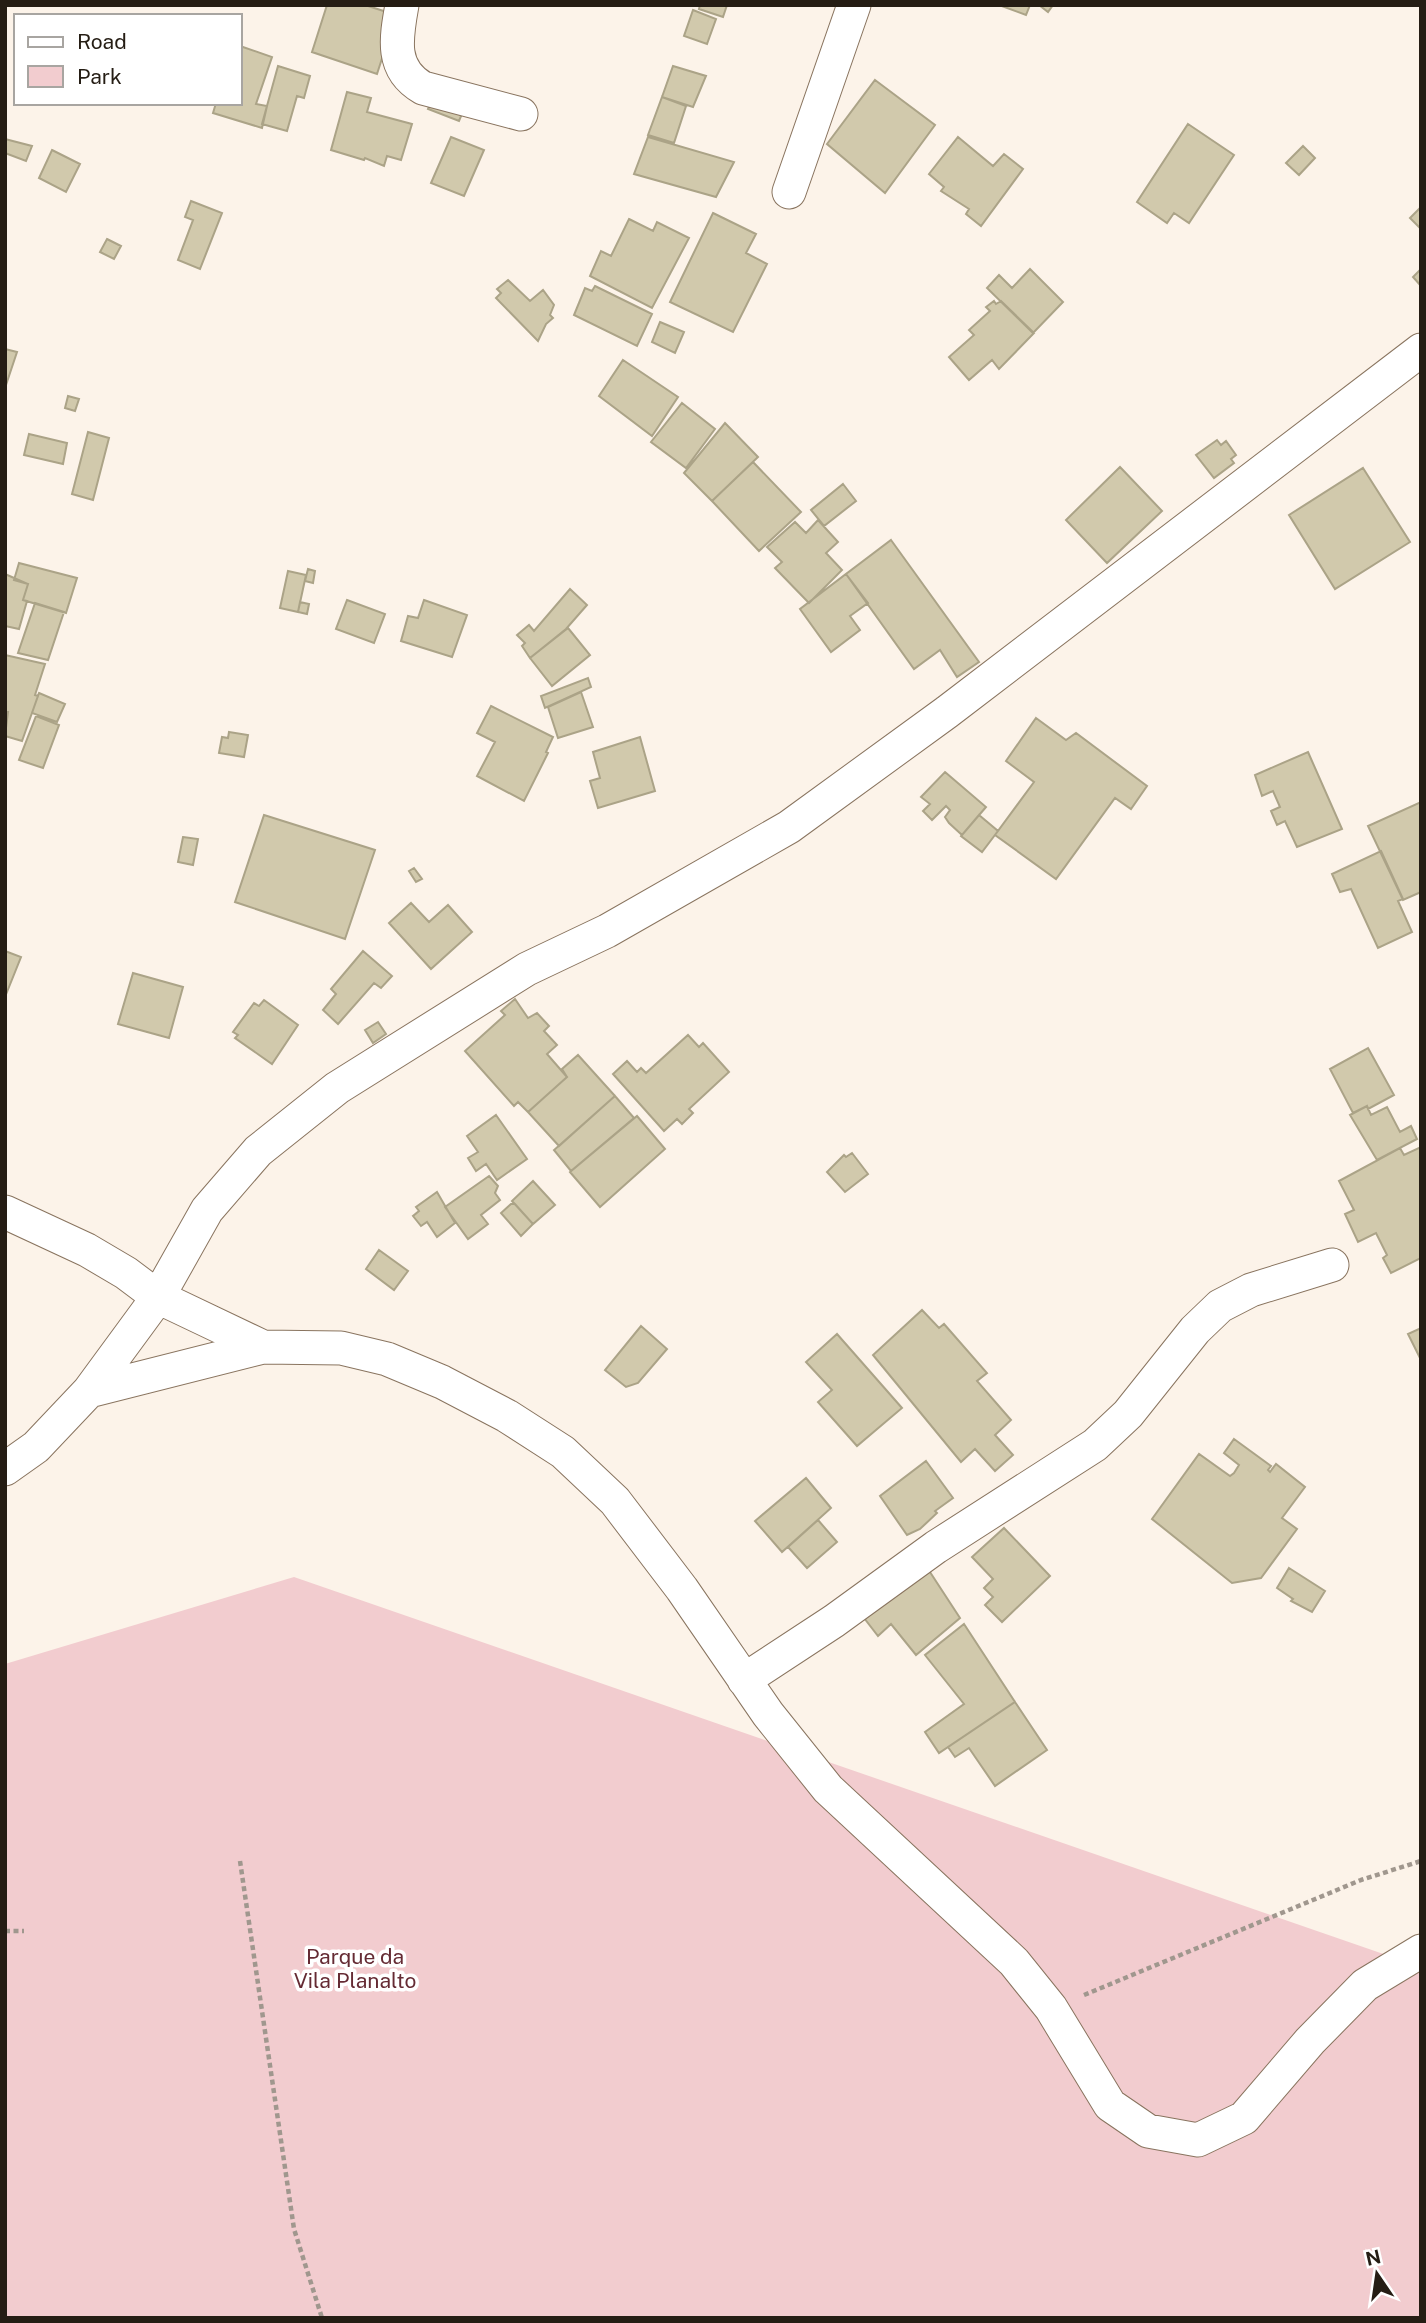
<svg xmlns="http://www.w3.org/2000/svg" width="1426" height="2323" font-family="'Public Sans',sans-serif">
<rect width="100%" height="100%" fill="#fcf3e9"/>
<!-- green -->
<path fill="#f2cccf" d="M294,1577L1421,1967V2318H5V1664Z"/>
<!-- building -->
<path fill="#d1c9ac" stroke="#aba387" stroke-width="2" d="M327,5H365L396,15L377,74L312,52Z
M700,5H727L723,17L699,9Z
M999,5H1030L1026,15Z
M1039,5H1053L1048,12Z
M693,10L716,19L707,44L684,36Z
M240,46L272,57L256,104L267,106L262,128L213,113L216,103H240Z
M278,66L310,76L304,98L297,96L287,131L262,124Z
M673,66L706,76L693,107L662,97Z
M875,80L935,125L885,193L827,144Z
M347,92L371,98L367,112L412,124L401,160L387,156L384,166L365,158L364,160L331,150Z
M662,97L686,106L674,143L648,135Z
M433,98L464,109L459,121L428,109Z
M1188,124L1234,155L1189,223L1174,213L1167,223L1137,202Z
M451,137L484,150L464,196L431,183Z
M648,137L734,162L716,197L634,174Z
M958,137L993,166L1004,154L1023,169L981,226L966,214L969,209L941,191L944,187L929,174Z
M5,139L32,146L26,161L5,153Z
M1303,146L1315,158L1299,175L1286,163Z
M52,150L80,164L66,192L39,178Z
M191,201L222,213L200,269L178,260L193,220L185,217Z
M1421,207V229L1410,218Z
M713,213L756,234L746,253L767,264L733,332L670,302Z
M629,219L653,231L657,222L689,238L652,308L590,276L601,251L611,256Z
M107,239L121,246L114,259L100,252Z
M1030,269L1063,302L1033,333L987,288L999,275L1012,288Z
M1421,269V286L1413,277Z
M508,280L530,301L543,290L554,305L550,315L553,318L546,324L538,341L496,298L501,293L497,289Z
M595,286L652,314L637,346L574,315L585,288L592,291Z
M994,301L996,304L1001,301L1034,333L999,369L992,360L969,380L949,357L974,335L969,330L990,311L986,307Z
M660,322L684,332L675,353L652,342Z
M5,349L17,352L5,388Z
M623,360L678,397L652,436L599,396Z
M68,396L79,399L75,411L65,408Z
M682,403L715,429L686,468L651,442Z
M725,423L758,457L712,501L684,473Z
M88,432L109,438L93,500L72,494Z
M29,434L67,443L63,464L24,455Z
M1217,440L1221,445L1226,441L1236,455L1231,459L1234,463L1214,478L1196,455Z
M753,462L801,512L759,551L712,501Z
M1120,467L1162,511L1107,563L1066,520Z
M1363,468L1410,542L1335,589L1289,515Z
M843,484L856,501L824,526L811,510Z
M818,520L838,542L826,553L842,570L809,603L775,568L782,562L767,547L795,522L806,533Z
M891,540L979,662L957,677L940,650L914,669L846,574Z
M19,563L77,578L66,613L23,600L28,584L14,580Z
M308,569L315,571L313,583L305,581Z
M288,571L306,575L298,612L280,608Z
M5,574L28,584L23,600L27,601L19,629L5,626Z
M846,574L868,603L850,616L860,630L831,652L800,609Z
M570,589L587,605L566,629L530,658L522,646L525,643L517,635L529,625L534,631Z
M347,600L385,614L374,643L336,629Z
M424,600L467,615L452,657L401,641L408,616L418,618Z
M300,602L309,604L307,614L298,612Z
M35,603L64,612L48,660L18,653Z
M568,628L590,655L552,686L530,658Z
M5,655L45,664L35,695L38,696L22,741L5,736L8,712H5Z
M588,678L591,687L545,708L541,696Z
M581,692L593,727L558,738L548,707Z
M39,693L65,704L57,722L32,713Z
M491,706L553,737L546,752L548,753L524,801L477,776L495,742L477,733Z
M36,716L59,725L43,768L19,760Z
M1036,718L1066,740L1076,733L1147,786L1131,809L1115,798L1056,879L995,835L1034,782L1006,761Z
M229,732L248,735L244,757L219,753L222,737L228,738Z
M640,737L655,791L598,808L590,781L600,778L593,752Z
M1308,752L1342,829L1297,847L1285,821L1277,825L1271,811L1280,807L1273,791L1262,796L1255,775Z
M945,772L986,807L962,835L949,823L945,817L950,810L946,806L932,820L923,811L930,804L921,797Z
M1421,802V892L1403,900L1368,826Z
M264,815L375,850L345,939L235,902Z
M979,815L998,831L982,852L961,836Z
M183,837L198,839L193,865L178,862Z
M1381,851L1403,899L1398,901L1412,932L1378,948L1351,889L1340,892L1332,874Z
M414,868L422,879L416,882L409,871Z
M411,903L429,922L448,905L472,932L431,969L389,923Z
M5,951L21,957L5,997Z
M363,951L392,976L381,988L374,983L338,1024L323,1010L336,994L331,989Z
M133,973L183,987L169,1038L118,1024Z
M515,999L528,1018L537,1013L549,1026L544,1031L557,1045L547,1054L567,1077L528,1112L518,1102L514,1106L465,1051L505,1015L501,1011Z
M264,1000L298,1025L272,1064L235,1038L238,1035L233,1032L254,1003L259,1006Z
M378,1022L386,1034L373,1043L365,1030Z
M688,1035L699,1047L703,1043L729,1072L689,1109L693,1113L682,1124L677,1119L664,1131L613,1074L627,1061L637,1072L641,1068L646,1073Z
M1368,1048L1394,1095L1368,1109L1367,1106L1353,1113L1330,1069Z
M578,1055L615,1096L559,1146L528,1112L567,1077L562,1069Z
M615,1096L634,1118L571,1171L554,1150Z
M1367,1106L1371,1115L1387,1107L1400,1132L1411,1126L1417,1139L1377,1160L1350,1115Z
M496,1115L527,1159L497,1180L486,1164L476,1171L468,1158L478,1152L467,1136Z
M637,1116L665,1149L600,1207L570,1172Z
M1421,1147V1258L1391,1273L1383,1258L1387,1255L1376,1233L1358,1242L1345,1214L1354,1210L1339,1181L1400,1148L1404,1155Z
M852,1153L868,1174L845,1192L827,1172L844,1155L846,1157Z
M489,1176L498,1186L495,1193L500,1200L481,1215L488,1224L468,1239L445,1207Z
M533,1181L555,1205L533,1224L512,1201Z
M437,1192L455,1223L437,1237L427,1222L421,1226L413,1216L419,1211L416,1207Z
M511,1204H515L533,1224L521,1236L501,1213Z
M379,1250L408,1271L394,1290L366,1269Z
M922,1310L939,1328L944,1324L987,1373L977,1381L1011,1420L995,1435L1013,1455L995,1471L975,1449L961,1462L873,1355Z
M641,1326L667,1349L638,1383L626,1387L605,1370Z
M1421,1328V1357L1420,1358L1408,1334Z
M837,1334L902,1408L857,1446L818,1402L832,1390L806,1362Z
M1234,1439L1271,1466L1268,1470L1270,1472L1276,1464L1305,1487L1282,1518L1297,1529L1261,1578L1232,1583L1152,1519L1199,1454L1230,1476L1234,1473L1239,1465L1224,1453Z
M926,1461L953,1498L935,1511L937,1513L920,1529L907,1535L880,1496Z
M806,1478L831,1508L782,1552L755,1521Z
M818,1520L837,1542L807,1568L788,1547Z
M1004,1528L1050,1576L1002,1622L985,1605L993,1597L984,1588L993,1579L972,1557Z
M1289,1568L1325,1591L1312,1612L1291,1601L1293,1599L1277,1588Z
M928,1569L960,1618L916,1655L891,1624L878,1636L861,1614Z
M964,1624L1015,1702L939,1753L925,1732L964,1704L925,1655Z
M1015,1702L1047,1750L995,1786L969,1748L955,1757L948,1747Z"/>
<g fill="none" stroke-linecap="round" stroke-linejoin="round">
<!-- street casing -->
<g stroke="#89745f" stroke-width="35">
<path id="street" d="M402,5C396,38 390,69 423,88L521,114
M789,192L854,5
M5,1212L87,1250L126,1273L158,1297L263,1347
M89,1391L158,1297L207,1210L258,1151L337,1088L527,969L607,931L789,827L947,712L1421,350
M5,1469L36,1447L89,1391L263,1347L341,1348L387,1359L442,1382L507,1416L563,1452L615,1501L682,1589L768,1714L828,1789L1014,1962L1051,2008L1110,2105L1148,2131L1198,2140L1244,2118L1310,2041L1365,1985L1421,1951
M744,1680L834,1621L936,1547L1095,1445L1128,1414L1195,1330L1220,1306L1251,1290L1332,1265"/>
</g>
<!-- path -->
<path stroke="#a0978e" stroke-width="4.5" stroke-dasharray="5 3.5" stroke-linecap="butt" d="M240,1861L294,2229L322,2318
M5,1931H24
M1084,1995L1361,1880L1421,1861"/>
<!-- street -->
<use href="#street" stroke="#fff" stroke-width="33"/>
</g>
<g text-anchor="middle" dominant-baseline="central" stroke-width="7" stroke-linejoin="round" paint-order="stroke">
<!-- park labels -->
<g font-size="21" fill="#652b34" stroke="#fff">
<text x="355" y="1956">Parque da<tspan x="355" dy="24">Vila Planalto</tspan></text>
</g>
</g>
<!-- border -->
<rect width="1426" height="2323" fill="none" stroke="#251d14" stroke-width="14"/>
<!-- legend -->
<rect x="14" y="14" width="228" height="91" fill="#ffffff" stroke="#a8a5a1" stroke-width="2"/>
<rect x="28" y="37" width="35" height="10" fill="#ffffff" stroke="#a8a5a1" stroke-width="2"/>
<text x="77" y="49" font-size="21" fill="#251d14">Road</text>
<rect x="28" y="66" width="35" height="21" fill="#f2cccf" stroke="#a8a5a1" stroke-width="2"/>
<text x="77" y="84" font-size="21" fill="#251d14">Park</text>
<!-- north arrow -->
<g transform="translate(1377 2274) rotate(347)" stroke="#ffffff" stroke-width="5" paint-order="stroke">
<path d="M0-5L12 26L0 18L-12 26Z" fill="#251d14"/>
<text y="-10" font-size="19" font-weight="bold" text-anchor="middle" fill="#251d14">N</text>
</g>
</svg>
